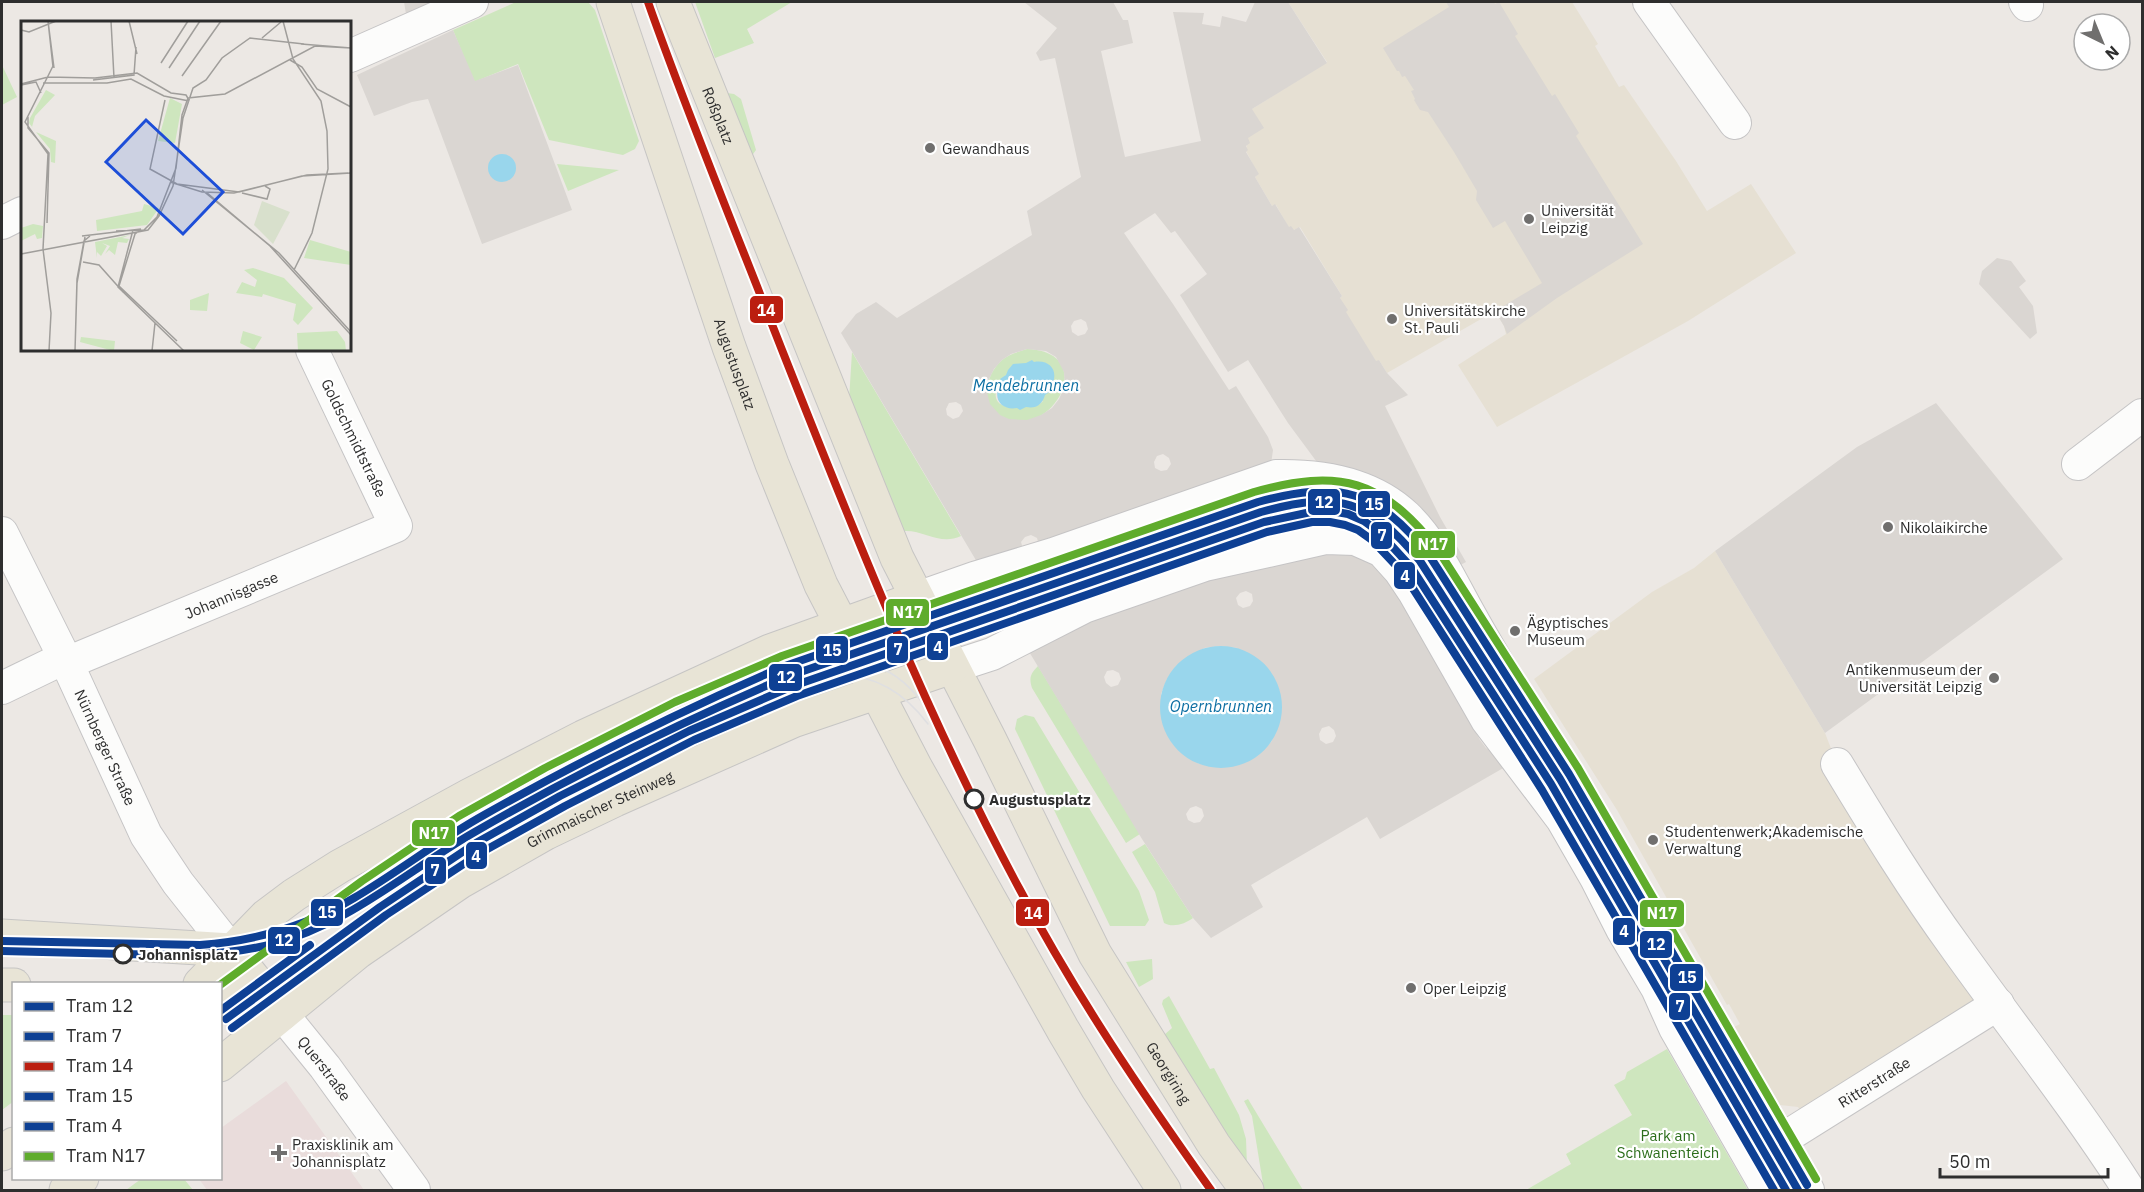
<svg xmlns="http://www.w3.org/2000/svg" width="2144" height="1192" font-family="'IBM Plex Sans',sans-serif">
<rect width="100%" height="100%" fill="#ece8e4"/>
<!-- education -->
<path fill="#e6e0d3" d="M1288,2H1572L1598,44L1595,46L1619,87L1624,85L1676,161L1707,211L1751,184L1796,253L1688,321L1497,427L1458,365L1506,334L1504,326L1495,311L1387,373L1379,360L1376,362L1345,312L1340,298L1342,296L1300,227L1294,230L1289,228L1276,205L1272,206L1255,177L1258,174L1246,151L1252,109L1327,62Z
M1715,551L1825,733L1837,764L1998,1004L1808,1125L1798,1107L1780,1105L1734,1027L1740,1024L1729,1004L1727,1005L1617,810L1534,679L1652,592L1694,568Z"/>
<!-- medical -->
<path fill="#e9dcdb" d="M286,1081L364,1190H207L199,1179L220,1178L221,1128Z"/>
<!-- green -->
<path fill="#cee6be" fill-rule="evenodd" d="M516,2H588L595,10L639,141L635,149L623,155L549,140L518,64L474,82L453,30Z
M695,2H792L747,29L754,43L715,58Z
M2,65L17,97L2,105Z
M727,93L734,94L741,99L756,150L751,157Z
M557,164L619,170L568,191Z
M1027,349C1102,352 1050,445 1000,416C979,403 986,374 1002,360C1009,354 1018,352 1027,349ZM1006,375L1043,401C1035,409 1031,406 1021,407C1008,409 989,405 998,387C1000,383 1004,379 1006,375Z
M852,352L961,536C940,546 925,530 904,531L849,400Z
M1038,666L1140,834L1126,843L1032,688C1029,678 1030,674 1038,666Z
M1025,715L1034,717L1139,891L1149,920L1145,926H1110L1015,729L1017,719Z
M1145,844L1193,918C1185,924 1173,928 1164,923L1155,892L1132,852Z
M1152,959L1153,979L1139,987L1126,962Z
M1169,996L1210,1069L1214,1068L1239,1115L1246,1139L1247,1166L1164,1035L1172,1028L1162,1004L1163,1000Z
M2,1015H13L14,1101L2,1110Z
M1667,1049L1748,1190H1526L1571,1164L1566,1154L1632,1115L1614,1085L1625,1079L1627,1072Z
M1248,1099L1303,1190H1264L1252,1116L1244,1101Z
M141,1179H184L193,1190H126Z"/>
<!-- plaza -->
<path fill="#dad6d2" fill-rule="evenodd" d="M404,2H431L406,14Z
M1024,2H1113L1123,20H1128L1133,43L1101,51L1125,157L1201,141L1173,12L1204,13L1202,24L1220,27L1222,16L1246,22L1255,2H1288L1327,63L1252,109L1264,128L1248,138L1250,143L1246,146L1248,150L1246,152L1259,174L1255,177L1272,206L1275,204L1289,227L1291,226L1294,230L1299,227L1342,296L1340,298L1348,310L1346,312L1376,361L1379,360L1387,373L1408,395L1385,406L1440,517L1466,562L1453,569L1325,473L1288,423L1248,360L1228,372L1180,295L1207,274L1175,231L1171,233L1155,213L1124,233L1173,304L1229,390L1236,386L1268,437L1273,450L1271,464L980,567L841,333L856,314L876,302L897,318L1032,235L1027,211L1081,177L1055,58L1040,61L1036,53L1057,28ZM1081,319L1086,322L1088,329L1085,334L1078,336L1072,332L1071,326L1074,321ZM1027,349L1046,351L1056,357L1064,372L1065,386L1059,399L1052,408L1041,415L1027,420L1009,419L1000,415L990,404L987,392L988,381L994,369L1002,360L1011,354ZM956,402L961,405L963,411L959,417L953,419L947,415L946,409L949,403ZM1163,454L1169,458L1171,464L1167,470L1161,471L1155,468L1154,462L1157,456ZM1031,535L1037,538L1039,545L1023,549L1021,542L1025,537Z
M1446,2H1494L1495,4L1499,2L1518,34L1515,36L1552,96L1555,94L1579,133L1576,136L1643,244L1557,298L1507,334L1504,326L1495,311L1542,283L1505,221L1493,228L1476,200L1477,191L1454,152L1428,112L1420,110L1414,100L1415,99L1411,91L1414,90L1405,76L1402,77L1399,71H1397L1383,48L1449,7Z
M453,30L475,81L518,65L572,210L482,244L428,99L412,102L374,116L357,75Z
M1997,258L2011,261L2026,281L2019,287L2033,306L2037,333L2030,339L1979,284L1982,271Z
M1936,403L2063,559L1825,733L1715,551L1857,447Z
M1311,548L1378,555L1480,740L1486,748L1512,763L1380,839L1367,817L1251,885L1263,907L1211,938L1193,918L1142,839L1025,645L1079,619ZM1246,591L1252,594L1253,601L1250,606L1243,608L1238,605L1236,598L1240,593ZM1220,646L1237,648L1278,727L1271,742L1259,754L1229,767H1213L1197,763L1161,694L1167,679L1176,666L1204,648ZM1113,670L1119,673L1121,679L1118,685L1111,687L1106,683L1104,677L1107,671ZM1329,726L1334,730L1336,736L1333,742L1326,744L1320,740L1319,734L1322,728ZM1196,806L1202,809L1204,816L1200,822L1194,823L1188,820L1186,814L1190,808Z"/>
<!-- water -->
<path fill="#99d6ec" d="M488 168a14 14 0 1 1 28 0a14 14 0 1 1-28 0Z
M1032,360L1034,362C1052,359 1060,374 1050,388L1051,391L1045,395C1042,405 1036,409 1026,407L1020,410L1017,408C1000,411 991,396 1002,382L1000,379L1006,375L1008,370L1013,364L1026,363Z
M1160 707a61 61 0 1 1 122 0a61 61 0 1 1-122 0Z"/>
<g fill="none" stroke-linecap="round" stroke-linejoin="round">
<!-- minor casing -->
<g stroke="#c5c4c5" stroke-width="34">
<g id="minor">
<path d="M1649,2L1735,123"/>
<path d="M2025,2L2027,5"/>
<path d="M350,56L472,2"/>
<path d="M2,223L22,213"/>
<path d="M2078,464L2142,415"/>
<path id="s1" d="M2,533L67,663L146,835L178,883L231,950"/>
<path d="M917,598L974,578L1053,554L1276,476C1322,475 1371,483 1406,516C1435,544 1451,582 1471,617C1491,653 1513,689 1534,725C1554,759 1576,791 1596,824C1668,945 1737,1068 1808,1190"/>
<path id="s2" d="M67,663L396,526L312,350"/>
<path d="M952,667L992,654L1084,607L1205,565L1326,538L1355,539L1382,551L1400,571L1414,592L1487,720L1562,819L1596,878L1622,929L1657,988L1675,1028L1768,1190"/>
<path d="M2,688L64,658"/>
<path d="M1837,764C1875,827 1913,889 1956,948C2014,1029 2076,1107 2129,1190"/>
<path id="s3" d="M282,1014L325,1067L414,1190"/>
<path id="s4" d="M1762,1152L1998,1004"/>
</g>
</g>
<!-- major casing -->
<g stroke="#c6c5c4" stroke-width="35">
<g id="major">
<path id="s5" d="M613,2L729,347L772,464L821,585L916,768L1063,1030L1098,1089L1164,1190"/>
<path id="s6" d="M673,2L897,558L990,740L1095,954L1214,1145L1247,1190"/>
<path d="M2,936L231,950"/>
<path d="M231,950L282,1014"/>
<path d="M200,984L266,916L294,895L340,866L468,796L583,737L770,651L917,598"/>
<path d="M2,985H14"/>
<path d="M220,994L250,1001L281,1013"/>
<path id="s7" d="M220,1065L358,952L460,882L546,833L615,800L793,721L952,667"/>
<path d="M2,1154L14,1144"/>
<path d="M66,1190L82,1178"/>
</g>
</g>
<!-- minor -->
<use href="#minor" stroke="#fcfcfb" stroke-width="32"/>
<!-- major -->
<use href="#major" stroke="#e8e4d6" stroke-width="33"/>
<!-- tram -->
<path stroke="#dfdfe1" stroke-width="1.5" d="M811,668C878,650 911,677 942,733
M807,680C858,666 897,683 928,724"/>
<!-- tram-1 casing -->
<g stroke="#fff" stroke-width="12">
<path id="tram-1" d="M2,951C43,952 83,953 124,954C176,955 222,957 272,944C348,925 407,871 473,833C575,774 681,722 789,676L1261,512C1338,491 1369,499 1420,561L1560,779L1798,1190
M220,1011L310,945"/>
</g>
<!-- tram-2 casing -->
<g stroke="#fff" stroke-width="12">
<path id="tram-2" d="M226,1019L380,907L476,843L560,796L689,731L793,686L1264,522L1311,512L1331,511L1348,514L1364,521L1379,532L1411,567L1551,784L1786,1190"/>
</g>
<!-- tram-3 casing -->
<g stroke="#fff" stroke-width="12">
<path id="tram-3" d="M648,2C690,121 738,237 784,355C855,535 927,717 1019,888C1075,994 1142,1093 1211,1190"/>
</g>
<!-- tram-4 casing -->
<g stroke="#fff" stroke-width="12">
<path id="tram-4" d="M2,941L200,945C254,941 307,926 354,898C398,872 439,840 484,815C582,760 682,710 785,666L1258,502C1339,480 1376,489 1429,555L1569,774L1807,1185"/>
</g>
<!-- tram-5 casing -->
<g stroke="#fff" stroke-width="12">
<path id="tram-5" d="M232,1028L386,915L482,852L565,806L694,740L797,696L1267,532L1312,522H1330L1345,525L1358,530L1372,540L1403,573L1542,790L1774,1190"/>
</g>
<!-- tram-6 casing -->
<g stroke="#fff" stroke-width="12">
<path id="tram-6" d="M220,985L362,881L459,816L545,768L675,702L782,656L1254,492C1339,468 1383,479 1438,550L1578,768L1816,1179"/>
</g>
<!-- tram-1 -->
<use href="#tram-1" stroke="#0e4094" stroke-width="8"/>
<!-- tram-2 -->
<use href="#tram-2" stroke="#0e4094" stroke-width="8"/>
<!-- tram-3 -->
<use href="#tram-3" stroke="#bb1e10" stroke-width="8"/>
<!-- tram-4 -->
<use href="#tram-4" stroke="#0e4094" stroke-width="8"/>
<!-- tram-5 -->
<use href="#tram-5" stroke="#0e4094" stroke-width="8"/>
<!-- tram-6 -->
<use href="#tram-6" stroke="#5fac2c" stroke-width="8"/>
</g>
<!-- markers -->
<g fill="#706f6e" stroke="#fff" stroke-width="2">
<circle cx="930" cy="148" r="6"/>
<circle cx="1529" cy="219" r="6"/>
<circle cx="1392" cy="319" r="6"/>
<circle cx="1888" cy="527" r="6"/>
<circle cx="1515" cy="631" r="6"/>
<circle cx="1994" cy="678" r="6"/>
<circle cx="1653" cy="840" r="6"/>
<circle cx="1411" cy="988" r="6"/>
<path d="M276 1144h6v6h6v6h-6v6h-6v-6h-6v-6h6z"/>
</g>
<g fill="#fff" stroke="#2e2e2e" stroke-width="3">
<circle cx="974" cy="799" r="9"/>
<circle cx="123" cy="954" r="9"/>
</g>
<g text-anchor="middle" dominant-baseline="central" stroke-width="4.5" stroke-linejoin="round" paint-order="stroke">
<!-- street labels -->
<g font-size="15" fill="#2e2e2e" stroke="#fff">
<text stroke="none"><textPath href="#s6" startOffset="122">Roßplatz</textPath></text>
<text stroke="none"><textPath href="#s5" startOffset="382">Augustusplatz</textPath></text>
<text transform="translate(354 438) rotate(64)">Goldschmidtstraße</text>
<text stroke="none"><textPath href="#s2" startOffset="178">Johannisgasse</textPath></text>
<text stroke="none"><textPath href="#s1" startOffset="238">Nürnberger Straße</textPath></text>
<text stroke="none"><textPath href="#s7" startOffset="460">Grimmaischer Steinweg</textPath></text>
<text stroke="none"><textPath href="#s3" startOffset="69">Querstraße</textPath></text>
<text stroke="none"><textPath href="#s6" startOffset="1182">Georgiring</textPath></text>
<text stroke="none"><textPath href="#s4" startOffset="132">Ritterstraße</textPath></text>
</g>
<!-- poi labels -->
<g font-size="15" fill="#2e2e2e" stroke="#fff" text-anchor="start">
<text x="942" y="148">Gewandhaus</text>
<text x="1541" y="210">Universität<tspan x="1541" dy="17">Leipzig</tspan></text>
<text x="1404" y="310">Universitätskirche<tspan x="1404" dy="17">St. Pauli</tspan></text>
<text x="1900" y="527">Nikolaikirche</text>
<text x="1527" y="622">Ägyptisches<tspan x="1527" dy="17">Museum</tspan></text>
<text x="1982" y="669" text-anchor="end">Antikenmuseum der<tspan x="1982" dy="17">Universität Leipzig</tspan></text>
<text x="1665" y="831">Studentenwerk;Akademische<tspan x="1665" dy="17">Verwaltung</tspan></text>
<text x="1423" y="988">Oper Leipzig</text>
<text x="292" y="1144">Praxisklinik am<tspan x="292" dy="17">Johannisplatz</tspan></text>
</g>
<!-- stop labels -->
<g font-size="15" font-weight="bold" fill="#2e2e2e" stroke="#fff" text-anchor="start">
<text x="989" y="799">Augustusplatz</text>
<text x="138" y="954">Johannisplatz</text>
</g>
<!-- park labels -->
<g font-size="15" fill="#2c6e1b" stroke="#fff">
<text x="1668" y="1135">Park am<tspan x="1668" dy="17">Schwanenteich</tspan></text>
</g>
<!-- water labels -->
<g font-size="16" font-style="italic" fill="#0d6fa3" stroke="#fff">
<text x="1026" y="385">Mendebrunnen</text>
<text x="1221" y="706">Opernbrunnen</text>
</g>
</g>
<!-- overview -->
<g transform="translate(21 21)">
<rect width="330" height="330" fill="#ece8e4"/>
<path d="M25,69L34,74L14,95L11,106L15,111L8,102L9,97ZM149,77L161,83L154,122L137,120ZM15,111L35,120L34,142L30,141L29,128ZM123,183L138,187L126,204L76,210L75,199L121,190ZM12,203L22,205L21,217L16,218L14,213L0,220V207ZM109,214L101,217L108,218L106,222L97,221L94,234L88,229L84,233L89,225L81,222L86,225L80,235L76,231V237L74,221ZM289,219L330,231V244L283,237ZM232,247L263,257L292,287L277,304L272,299L275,283L242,273L241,276L215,272L221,261L234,266L236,259L223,249ZM188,272L186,290L169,289V279ZM222,310L241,316L233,329L219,322ZM316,310L324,321L325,330H277L276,312ZM60,316L94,320L93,330L59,321Z" fill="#cee6be"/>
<path d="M241,180L269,191L252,223L233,204Z" fill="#d8e0cc"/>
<path fill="none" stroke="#a09e9b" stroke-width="1.5" d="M27,0L33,47M27,0L32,46M90,0L93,57M108,0L116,33M262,0L272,38L300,80L306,110L307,148L291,212L273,249M0,9L8,11L35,0M241,17L260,1M280,23L330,27M269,39L281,46L296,68L330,86M140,42L167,0M148,47L179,0M161,55L200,0M72,59L113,54L115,26M22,62H86L110,58L143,75L168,80M0,63L27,56L74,57L116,52L150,72L165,74L168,79M0,64L15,61L20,72M144,79L129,148L156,163L218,171L281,155L330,152M7,96V107L28,132L26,202M149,161L181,171L213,172L286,154L327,152M181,169L258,232L330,311M185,171L249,225L330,314M221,172L246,178L249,168L244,165M112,209L97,266L163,330M95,210L123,209L136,196L155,147L161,94L167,77L204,73L294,25L330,27M118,210L114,213L98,265L156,320M61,215L120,208M0,233L127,209L138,195L152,165L162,97L172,67L185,59L201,37L229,17L283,23M62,241L78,244L102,271M28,330L30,292L22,228L27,133L4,101L32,45M54,330L56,262L64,216M54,330L56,258L63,220L69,215M131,330L134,302"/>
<path fill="#1d4ed8" fill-opacity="0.15" stroke="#1d4ed8" stroke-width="3" d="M125,99L202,171L162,213L85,141Z"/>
<rect width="330" height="330" fill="none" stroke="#2e2e2e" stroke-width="3"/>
</g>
<g stroke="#fff" stroke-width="2">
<rect x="749" y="295" width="35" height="29" rx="6" fill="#bb1e10"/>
<rect x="1307" y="488" width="34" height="28" rx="6" fill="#0e4094"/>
<rect x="1357" y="490" width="34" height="28" rx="6" fill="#0e4094"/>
<rect x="1370" y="521" width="23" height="29" rx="6" fill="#0e4094"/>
<rect x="1410" y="530" width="46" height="29" rx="6" fill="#5fac2c"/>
<rect x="1393" y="561" width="23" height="29" rx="6" fill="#0e4094"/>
<rect x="885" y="598" width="45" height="29" rx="6" fill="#5fac2c"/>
<rect x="926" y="632" width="23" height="29" rx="6" fill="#0e4094"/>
<rect x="886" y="635" width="23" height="29" rx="6" fill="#0e4094"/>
<rect x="815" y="635" width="34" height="29" rx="6" fill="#0e4094"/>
<rect x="768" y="663" width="35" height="29" rx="6" fill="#0e4094"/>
<rect x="411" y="819" width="45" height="28" rx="6" fill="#5fac2c"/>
<rect x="465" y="841" width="23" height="29" rx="6" fill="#0e4094"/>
<rect x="424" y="856" width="23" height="29" rx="6" fill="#0e4094"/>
<rect x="310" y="898" width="34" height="29" rx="6" fill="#0e4094"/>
<rect x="1015" y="898" width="35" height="29" rx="6" fill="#bb1e10"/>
<rect x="1639" y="899" width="46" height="29" rx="6" fill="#5fac2c"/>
<rect x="1612" y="917" width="24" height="29" rx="6" fill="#0e4094"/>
<rect x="267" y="926" width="34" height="29" rx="6" fill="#0e4094"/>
<rect x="1639" y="930" width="34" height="29" rx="6" fill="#0e4094"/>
<rect x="1669" y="963" width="35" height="29" rx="6" fill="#0e4094"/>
<rect x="1668" y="992" width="23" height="29" rx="6" fill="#0e4094"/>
</g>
<g font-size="16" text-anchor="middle" font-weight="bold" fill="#fff">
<text x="766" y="316">14</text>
<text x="1324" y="508">12</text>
<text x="1374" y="510">15</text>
<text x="1382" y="541">7</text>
<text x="1433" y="550">N17</text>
<text x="1405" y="582">4</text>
<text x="908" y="618">N17</text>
<text x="938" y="653">4</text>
<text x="898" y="655">7</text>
<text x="832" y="656">15</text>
<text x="786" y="683">12</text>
<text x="434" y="839">N17</text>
<text x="476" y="862">4</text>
<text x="435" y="876">7</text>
<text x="327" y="918">15</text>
<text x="1033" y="919">14</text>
<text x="1662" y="919">N17</text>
<text x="1624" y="937">4</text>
<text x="284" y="946">12</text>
<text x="1656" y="950">12</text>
<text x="1687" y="983">15</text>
<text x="1680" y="1012">7</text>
</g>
<!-- border -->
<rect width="2144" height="1192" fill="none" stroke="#2e2e2e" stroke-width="6"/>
<!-- legend -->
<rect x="12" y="982" width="210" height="198" fill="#ffffff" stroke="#ababab" stroke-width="1.5"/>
<rect x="24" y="1002" width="30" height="9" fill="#0e4094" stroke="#ababab" stroke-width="1.5"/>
<text x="66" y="1012" font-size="18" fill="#2e2e2e">Tram 12</text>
<rect x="24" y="1032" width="30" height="9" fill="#0e4094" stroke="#ababab" stroke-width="1.5"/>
<text x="66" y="1042" font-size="18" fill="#2e2e2e">Tram 7</text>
<rect x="24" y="1062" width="30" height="9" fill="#bb1e10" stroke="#ababab" stroke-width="1.5"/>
<text x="66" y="1072" font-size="18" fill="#2e2e2e">Tram 14</text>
<rect x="24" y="1092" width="30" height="9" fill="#0e4094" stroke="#ababab" stroke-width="1.5"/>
<text x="66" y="1102" font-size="18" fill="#2e2e2e">Tram 15</text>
<rect x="24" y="1122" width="30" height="9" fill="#0e4094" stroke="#ababab" stroke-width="1.5"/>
<text x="66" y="1132" font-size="18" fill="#2e2e2e">Tram 4</text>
<rect x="24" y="1152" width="30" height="9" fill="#5fac2c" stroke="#ababab" stroke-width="1.5"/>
<text x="66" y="1162" font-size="18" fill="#2e2e2e">Tram N17</text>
<!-- north arrow -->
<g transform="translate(2102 42) rotate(137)"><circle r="28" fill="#ffffff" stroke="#ababab" stroke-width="1.5"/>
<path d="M0-4.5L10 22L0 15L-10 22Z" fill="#706f6e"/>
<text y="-9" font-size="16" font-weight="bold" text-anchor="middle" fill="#2e2e2e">N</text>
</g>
<!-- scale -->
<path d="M1940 1168v9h168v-9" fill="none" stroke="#2e2e2e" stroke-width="3"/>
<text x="1949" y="1168" font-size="18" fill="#2e2e2e" stroke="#ffffff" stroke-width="4.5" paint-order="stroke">50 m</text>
</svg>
